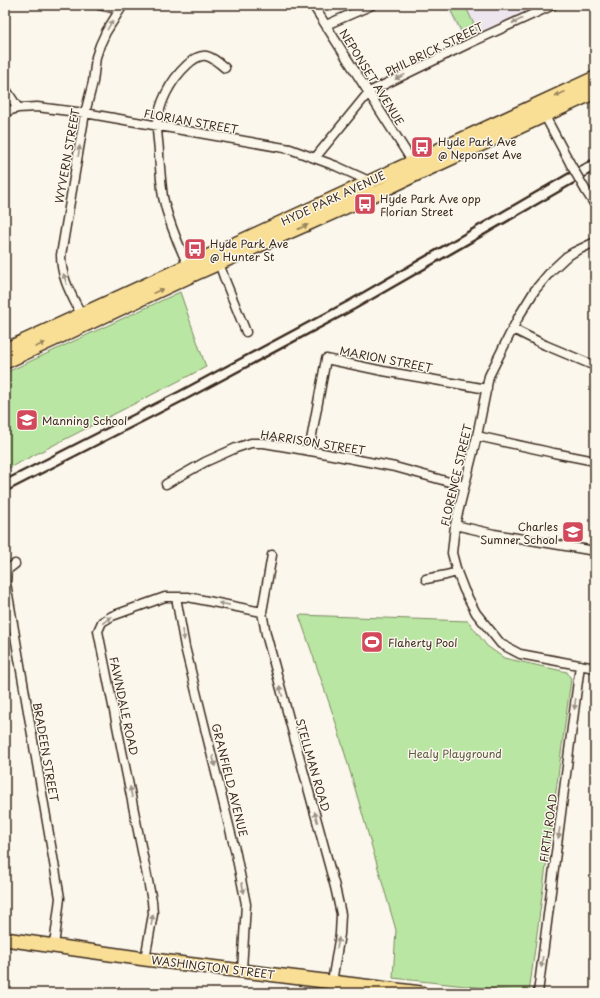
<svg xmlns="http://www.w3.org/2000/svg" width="600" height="998" font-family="'Playpen Sans',sans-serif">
<rect width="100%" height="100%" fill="#fbf7ec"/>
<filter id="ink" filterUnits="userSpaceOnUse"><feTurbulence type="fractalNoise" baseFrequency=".025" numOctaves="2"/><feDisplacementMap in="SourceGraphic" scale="8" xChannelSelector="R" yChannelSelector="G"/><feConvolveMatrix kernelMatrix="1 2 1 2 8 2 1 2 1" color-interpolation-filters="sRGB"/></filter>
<g filter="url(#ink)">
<!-- built -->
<path fill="#eee6ee" d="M446,5H534L536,7L463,40Z"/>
<!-- green -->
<path fill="#bae6a3" stroke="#7a8860" d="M448,5H465L477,31L464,37Z
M180,292L206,367L5,470V373Z
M299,615L468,621L487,646L504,658L567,672L571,679L529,993L393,978L396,930L336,723Z"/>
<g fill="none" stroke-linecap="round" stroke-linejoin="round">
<!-- minor casing -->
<g stroke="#3b2a1e" stroke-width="11">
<path id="minor" d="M99,5L120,10
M313,5L412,161
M326,25L372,5
M5,88L18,108
M5,112L18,108L37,107L85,113L290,149L336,166L369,181
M545,116L571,165
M315,158L369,92L472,42L553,5
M586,191L595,205
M595,242L574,252L566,257L551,271L535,290L519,316L489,376L477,436L455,525L452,553L457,572L464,590L476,613L501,644L520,654L595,668
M219,263L225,280L246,332
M188,265C178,244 168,220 163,197C161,183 160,168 159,154C159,145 157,136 157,127C158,104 170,81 187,65C203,50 210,55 225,68
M81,314C71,294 61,278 61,255L85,113L93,82L96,57L100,45L106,32L123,5
M513,329L545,345L595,366
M477,436L554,453L595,461
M309,451L326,359L383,371L487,389
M166,484L205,462L236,448L251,443H264L322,453L395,467L464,486
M455,525L494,534L595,551
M272,555L262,612L266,634L335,887L341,914L340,934L332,982
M15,564L7,570L6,583L60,898L54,946
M426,579L446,575L457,572
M176,597L185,647L236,854L246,904L242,970
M145,959L153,914L152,901L98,631L102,622L112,616L165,597H188L262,612
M538,993L580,665"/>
</g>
<!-- primary casing -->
<g stroke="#3b2a1e" stroke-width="16">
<path id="primary" d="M5,350L595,78
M5,362L192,275L377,193L419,173L595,92
M5,939L145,959L421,993"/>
</g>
<!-- minor -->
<use href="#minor" stroke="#fbf7ec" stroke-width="8"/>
<!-- primary -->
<use href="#primary" stroke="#f9df96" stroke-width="13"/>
<!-- rail -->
<path stroke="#3b2a1e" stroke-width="2.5" d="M5,480L180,391L350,300L595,158
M5,492L185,400L355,309L595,171"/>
<!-- minor-bridge casing -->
<g stroke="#3b2a1e" stroke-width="11" stroke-linecap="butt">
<path id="minor-bridge" d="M571,165L586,191"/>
</g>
<!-- minor-bridge -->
<use href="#minor-bridge" stroke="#fbf7ec" stroke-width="8"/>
</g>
<!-- one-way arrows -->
<defs><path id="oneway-solid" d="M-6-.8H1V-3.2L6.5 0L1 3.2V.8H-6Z"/></defs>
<g fill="#9b9085">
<use href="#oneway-solid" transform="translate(517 21) rotate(156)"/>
<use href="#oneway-solid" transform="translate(110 25) rotate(-59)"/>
<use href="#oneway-solid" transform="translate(400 77) rotate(154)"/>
<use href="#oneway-solid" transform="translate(79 151) rotate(-82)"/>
<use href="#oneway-solid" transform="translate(65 279) rotate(-107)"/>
<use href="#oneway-solid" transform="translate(224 604) rotate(-169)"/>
<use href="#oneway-solid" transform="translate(107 620) rotate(-36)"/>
<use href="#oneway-solid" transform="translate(183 635) rotate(79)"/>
<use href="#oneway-solid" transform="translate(281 691) rotate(-105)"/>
<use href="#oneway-solid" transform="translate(575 704) rotate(97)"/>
<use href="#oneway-solid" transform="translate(214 761) rotate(77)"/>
<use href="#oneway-solid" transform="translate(131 792) rotate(-101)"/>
<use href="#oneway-solid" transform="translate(316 817) rotate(-105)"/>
<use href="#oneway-solid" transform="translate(559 833) rotate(98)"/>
<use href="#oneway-solid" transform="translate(243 888) rotate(78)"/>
<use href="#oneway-solid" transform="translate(152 920) rotate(-81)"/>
<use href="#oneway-solid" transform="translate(338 943) rotate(-81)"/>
<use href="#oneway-solid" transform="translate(542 962) rotate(97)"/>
</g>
<g fill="#9a845a">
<use href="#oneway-solid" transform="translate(560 94) rotate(156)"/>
<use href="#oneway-solid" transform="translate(303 227) rotate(-24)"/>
<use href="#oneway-solid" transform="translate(158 291) rotate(-25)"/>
<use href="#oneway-solid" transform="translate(40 345) rotate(-25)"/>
</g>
</g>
<!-- icons -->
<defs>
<g id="bus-square" transform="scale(1.15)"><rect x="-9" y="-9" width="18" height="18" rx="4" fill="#d1495b" stroke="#fbf7ec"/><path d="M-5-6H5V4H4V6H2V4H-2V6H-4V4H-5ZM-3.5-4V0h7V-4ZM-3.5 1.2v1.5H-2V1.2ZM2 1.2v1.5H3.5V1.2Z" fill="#fff"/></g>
<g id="school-square" transform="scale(1.15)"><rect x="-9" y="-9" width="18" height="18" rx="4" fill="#d1495b" stroke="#fbf7ec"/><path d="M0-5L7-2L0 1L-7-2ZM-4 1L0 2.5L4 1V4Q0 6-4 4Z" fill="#fff"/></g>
<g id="stadium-square" transform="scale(1.15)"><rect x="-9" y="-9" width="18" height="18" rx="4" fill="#d1495b" stroke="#fbf7ec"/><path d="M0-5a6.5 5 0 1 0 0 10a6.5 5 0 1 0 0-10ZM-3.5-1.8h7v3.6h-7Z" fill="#fff"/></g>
</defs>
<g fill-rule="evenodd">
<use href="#bus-square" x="422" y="147"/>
<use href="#bus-square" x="365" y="204"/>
<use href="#bus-square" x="195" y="249"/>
<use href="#school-square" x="27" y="420"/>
<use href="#school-square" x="573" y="532"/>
<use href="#stadium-square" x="372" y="642"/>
</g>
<g text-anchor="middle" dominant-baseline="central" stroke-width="3" stroke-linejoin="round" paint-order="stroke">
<!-- street labels -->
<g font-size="11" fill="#3b2a1e" stroke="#fbf7ec">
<text transform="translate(434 49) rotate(-26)">PHILBRICK STREET</text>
<text transform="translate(372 77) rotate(58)">NEPONSET AVENUE</text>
<text transform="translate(191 121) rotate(10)">FLORIAN STREET</text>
<text transform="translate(67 156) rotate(-80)">WYVERN STREET</text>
<text transform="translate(333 198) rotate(-25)">HYDE PARK AVENUE</text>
<text transform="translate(386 359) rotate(11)">MARION STREET</text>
<text transform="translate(313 442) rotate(9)">HARRISON STREET</text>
<text transform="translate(456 475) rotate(-77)">FLORENCE STREET</text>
<text transform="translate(124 706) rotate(78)">FAWNDALE ROAD</text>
<text transform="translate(46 752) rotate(80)">BRADEEN STREET</text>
<text transform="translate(313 765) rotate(74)">STELLMAN ROAD</text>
<text transform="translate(230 780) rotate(76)">GRANFIELD AVENUE</text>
<text transform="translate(548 828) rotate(-82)">FIRTH ROAD</text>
<text transform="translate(213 967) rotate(7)">WASHINGTON STREET</text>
</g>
<!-- poi labels -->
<g font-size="11" fill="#3b2a1e" stroke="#fbf7ec" text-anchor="start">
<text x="438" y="141">Hyde Park Ave<tspan x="438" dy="13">@ Neponset Ave</tspan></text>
<text x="380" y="198">Hyde Park Ave opp<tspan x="380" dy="13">Florian Street</tspan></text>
<text x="210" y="243">Hyde Park Ave<tspan x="210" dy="13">@ Hunter St</tspan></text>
<text x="42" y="420">Manning School</text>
<text x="558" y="526" text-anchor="end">Charles<tspan x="558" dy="13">Sumner School</tspan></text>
<text x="388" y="642">Flaherty Pool</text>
</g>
<!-- park labels -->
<g font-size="11" fill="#5b593f" stroke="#fbf7ec">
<text x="455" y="753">Healy Playground</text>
</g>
</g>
<!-- margin -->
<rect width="600" height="998" fill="none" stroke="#fbf7ec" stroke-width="20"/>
<rect x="10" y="10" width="580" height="978" fill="none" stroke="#3b2a1e" stroke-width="1.5" filter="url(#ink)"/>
</svg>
